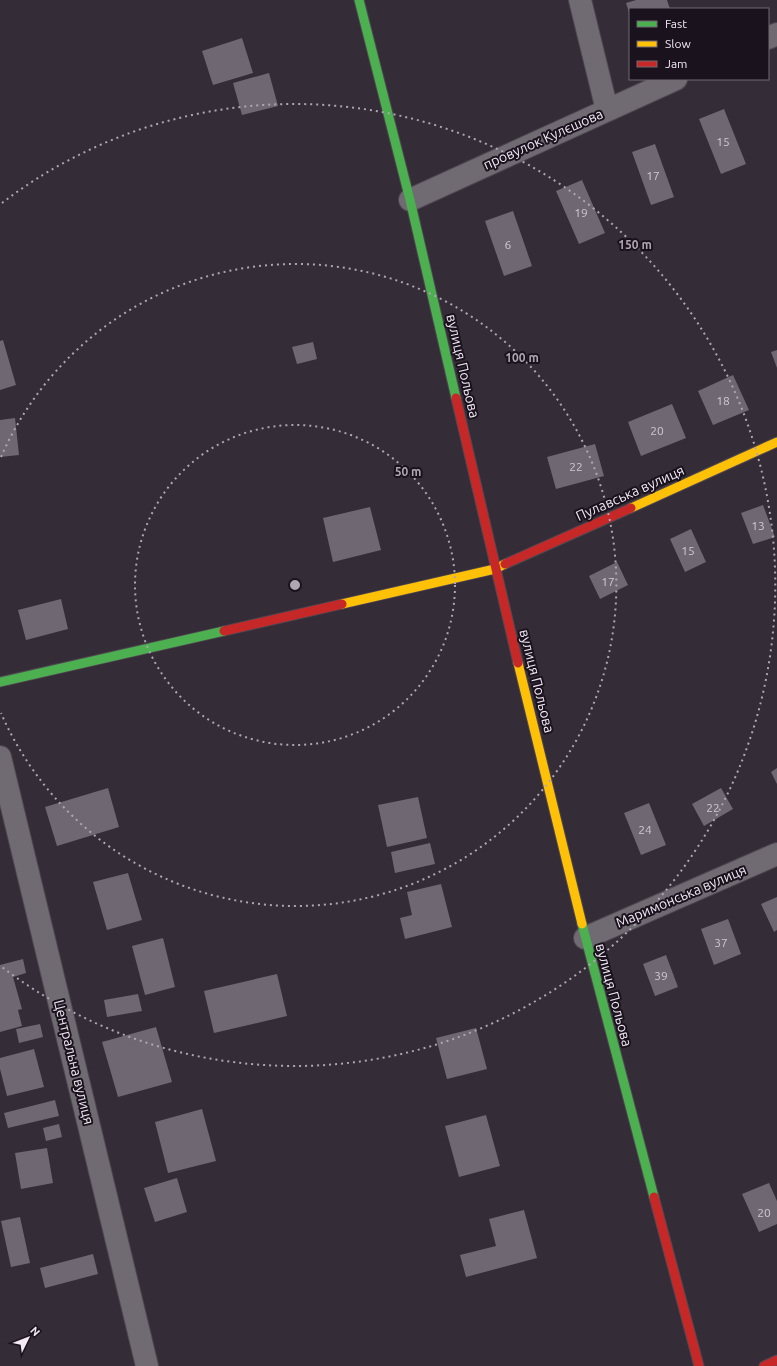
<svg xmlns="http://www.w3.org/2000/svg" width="777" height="1366" font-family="Ubuntu,sans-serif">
<rect width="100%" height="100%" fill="#342c37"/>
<!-- building -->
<path fill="#6f6872" d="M636,0H667L670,9H630V15L626,3Z
M242,38L253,73L213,85L202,51Z
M269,73L278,106L242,115L233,83Z
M724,109L746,164L721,174L699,119Z
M655,144L674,197L651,205L632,152Z
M582,180L605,233L579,244L556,191Z
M513,211L532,266L504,276L485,221Z
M3,340L16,385L0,390V341Z
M313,342L317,359L297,364L292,347Z
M777,350V368L771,352Z
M733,375L749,410L713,425L698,391Z
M672,404L686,438L641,456L628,422Z
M15,418L19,455L0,457V420Z
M595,444L604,476L556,489L547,457Z
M763,505L775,537L753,544L741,513Z
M370,507L381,550L333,562L323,518Z
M691,529L706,562L685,572L670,539Z
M617,562L628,585L600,599L589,576Z
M61,599L68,629L26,640L18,610Z
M777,768V784L771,772Z
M108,788L119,827L57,846L45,807Z
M721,788L733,809L704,826L692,804Z
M418,797L427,838L387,847L378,805Z
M649,803L666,845L641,855L624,813Z
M430,843L435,864L395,873L391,852Z
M128,873L142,920L107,930L93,882Z
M441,884L452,927L405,939L400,918L412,915L407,892Z
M777,897V930L774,932L761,904Z
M728,919L741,954L714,965L701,929Z
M163,938L175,987L145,995L132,946Z
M666,955L678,987L655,996L643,964Z
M23,959L26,973L13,977L22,1009L18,1010L22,1026L0,1032V965Z
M277,974L287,1016L214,1033L204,991Z
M138,994L142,1011L107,1017L104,1000Z
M40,1024L43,1037L19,1043L16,1029Z
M156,1027L172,1082L118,1097L102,1042Z
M476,1028L487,1069L447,1079L436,1038Z
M34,1049L44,1087L7,1096L0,1069V1058Z
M55,1100L59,1116L8,1128L4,1113Z
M202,1109L216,1161L168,1173L155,1122Z
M486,1115L500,1166L459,1177L445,1126Z
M59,1124L62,1137L46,1141L43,1128Z
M47,1148L53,1183L21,1189L15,1153Z
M177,1178L187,1212L155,1222L144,1188Z
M769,1183L777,1201V1224L759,1232L742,1194Z
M524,1210L537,1258L466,1277L460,1255L496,1246L489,1219Z
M20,1217L30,1263L11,1267L1,1221Z
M93,1254L98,1274L45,1288L40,1268Z"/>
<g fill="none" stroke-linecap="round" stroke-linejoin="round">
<!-- street casing -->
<g stroke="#4f4852" stroke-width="24">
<path id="street" d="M580,0L607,110
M768,38L777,34
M410,200L676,79
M0,757L147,1366
M585,938L777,854"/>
</g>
<!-- fast casing -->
<g stroke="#4f4852" stroke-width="11">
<path id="fast" d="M359,0L410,200L456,398
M0,682L224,631
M582,924L654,1197"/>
</g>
<!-- slow casing -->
<g stroke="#4f4852" stroke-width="11">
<path id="slow" d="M631,508L777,442
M342,604L495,569L505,564
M518,663L582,924"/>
</g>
<!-- jam casing -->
<g stroke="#4f4852" stroke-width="11">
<path id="jam" d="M456,398L518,663
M505,564L631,508
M224,631L342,604
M654,1197L699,1366
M764,1366L777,1360"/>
</g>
<!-- street -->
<use href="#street" stroke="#706a72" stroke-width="22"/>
<!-- fast -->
<use href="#fast" stroke="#4caf50" stroke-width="9"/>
<!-- slow -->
<use href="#slow" stroke="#ffc107" stroke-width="9"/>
<!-- jam -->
<use href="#jam" stroke="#c62828" stroke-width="9"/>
</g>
<!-- distance rings -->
<g fill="none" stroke="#b0a6b3" stroke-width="2" stroke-dasharray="2 4">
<circle cx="295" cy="585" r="160"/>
<path d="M1 457A321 321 0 1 1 1 713"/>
<path d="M2 203A481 481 0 1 1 2 967"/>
</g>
<g text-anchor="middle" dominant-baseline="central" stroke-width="4" stroke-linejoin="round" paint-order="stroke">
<!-- number labels -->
<g font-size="12" fill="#d1c8d5">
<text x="723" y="141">15</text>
<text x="653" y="175">17</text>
<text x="581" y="212">19</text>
<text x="508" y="244">6</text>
<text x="723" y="400">18</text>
<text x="657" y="430">20</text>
<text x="576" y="466">22</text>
<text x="758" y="525">13</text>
<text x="688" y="550">15</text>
<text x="608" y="581">17</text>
<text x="713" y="807">22</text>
<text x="645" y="829">24</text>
<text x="721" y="942">37</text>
<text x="661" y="975">39</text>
<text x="764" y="1212">20</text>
</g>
<!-- street labels -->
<g font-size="14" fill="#f2e8f6" stroke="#1a131d">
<text transform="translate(543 139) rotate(-24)">провулок Кулєшова</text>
<text transform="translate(463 366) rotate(77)">вулиця Польова</text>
<text transform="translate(630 493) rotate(-24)">Пулавська вулиця</text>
<text transform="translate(537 681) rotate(76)">вулиця Польова</text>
<text transform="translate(681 896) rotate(-23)">Маримонська вулиця</text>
<text transform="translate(614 995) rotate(75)">вулиця Польова</text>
<text transform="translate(74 1062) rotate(76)">Центральна вулиця</text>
</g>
</g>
<circle cx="295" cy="585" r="6" fill="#b0a6b3" stroke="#1a131d" stroke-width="2"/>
<g font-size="12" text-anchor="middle" font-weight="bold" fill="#b0a6b3" stroke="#1a131d" stroke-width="4" stroke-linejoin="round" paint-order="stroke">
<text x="635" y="249">150 m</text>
<text x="522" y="362">100 m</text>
<text x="408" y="476">50 m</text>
</g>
<!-- legend -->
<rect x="629" y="8" width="140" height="72" fill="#1a131d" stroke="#706874"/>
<rect x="637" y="21" width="20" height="6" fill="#4caf50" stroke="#706874"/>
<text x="665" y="28" font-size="12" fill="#f2e8f6">Fast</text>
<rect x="637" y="41" width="20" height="6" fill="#ffc107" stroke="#706874"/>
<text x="665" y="48" font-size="12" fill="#f2e8f6">Slow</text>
<rect x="637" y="61" width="20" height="6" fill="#c62828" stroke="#706874"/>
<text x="665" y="68" font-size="12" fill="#f2e8f6">Jam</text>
<!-- north arrow -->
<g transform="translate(28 1338) rotate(47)" stroke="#1a131d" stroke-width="3" paint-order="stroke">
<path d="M0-3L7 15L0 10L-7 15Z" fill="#f2e8f6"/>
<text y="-6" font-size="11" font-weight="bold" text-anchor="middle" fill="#f2e8f6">N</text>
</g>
</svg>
